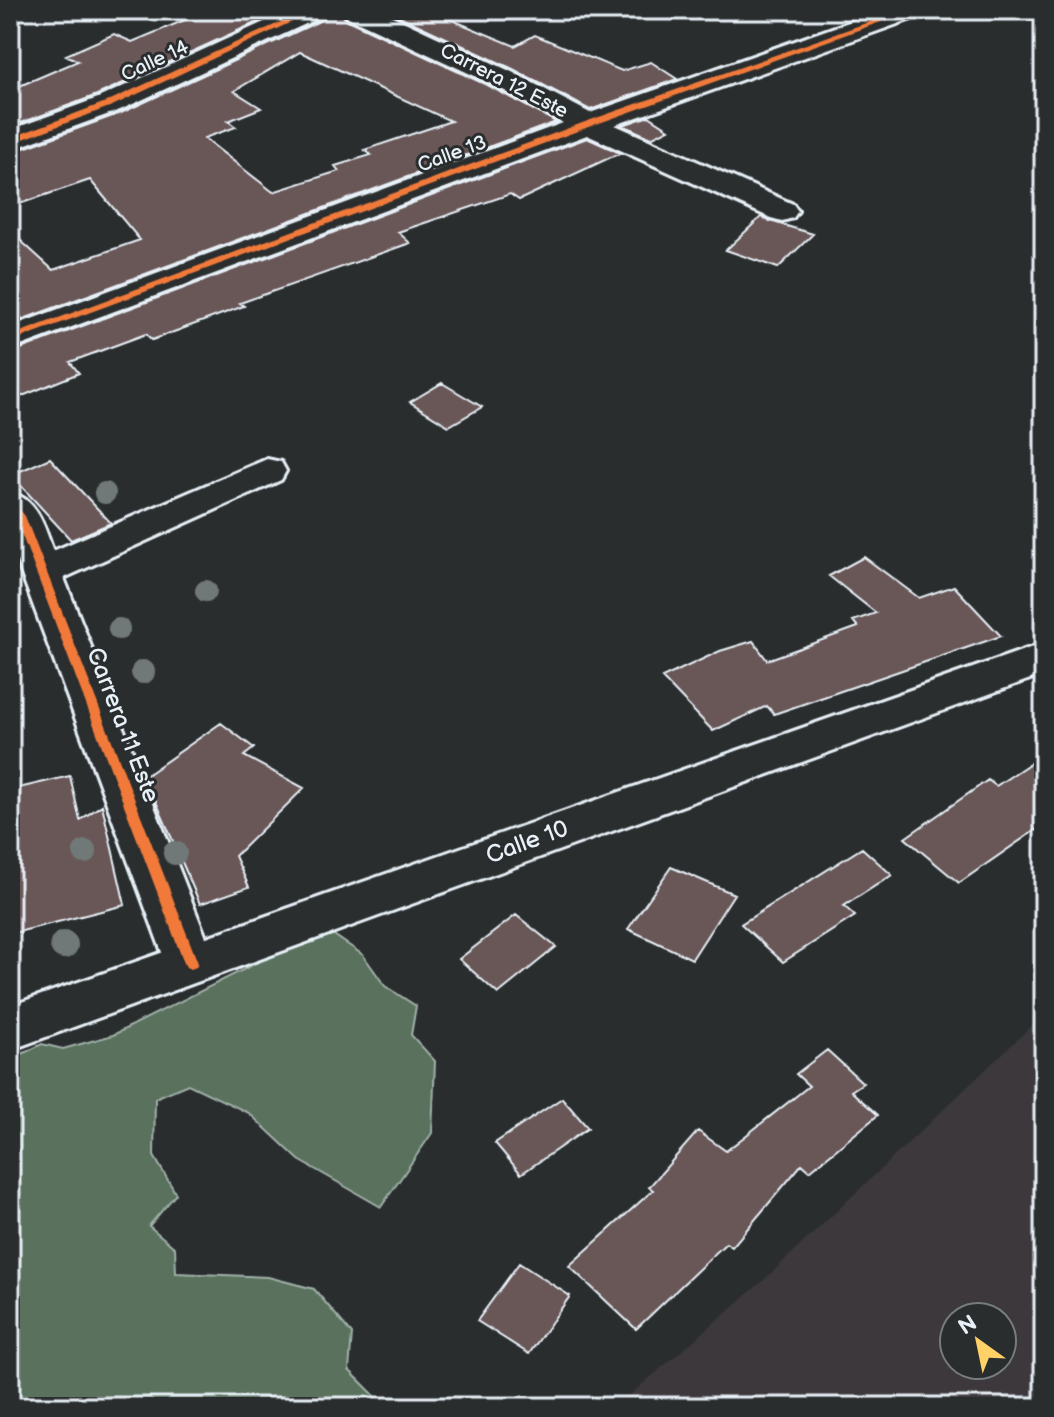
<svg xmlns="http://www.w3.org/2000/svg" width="1054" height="1417" font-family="'Balsamiq Sans',sans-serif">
<rect width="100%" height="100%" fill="#2a2d2e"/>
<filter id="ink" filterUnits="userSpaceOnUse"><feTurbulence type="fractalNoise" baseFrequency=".0125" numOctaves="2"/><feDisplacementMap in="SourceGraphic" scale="16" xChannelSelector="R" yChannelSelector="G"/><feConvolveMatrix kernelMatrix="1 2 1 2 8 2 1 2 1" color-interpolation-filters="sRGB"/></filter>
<g filter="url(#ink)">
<!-- built -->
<path fill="#3d393a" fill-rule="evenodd" d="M1044,1014V1407H616L764,1280ZM954,1317H1002V1365H954Z"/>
<!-- green -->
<path fill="#5a715d" stroke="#a1b1aa" stroke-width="2" d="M328,931L363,955L385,986L416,1006L411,1035L435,1061L432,1133L381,1207L299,1160L249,1113L188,1084L155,1098L154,1156L176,1194L149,1226L175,1248L176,1273L268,1277L314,1289L352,1334L349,1370L386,1407H10V1060L42,1044L63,1049L113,1035L251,966L285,943Z"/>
<!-- building -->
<path fill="#695656" stroke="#e8f1f8" stroke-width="2" fill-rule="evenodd" d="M209,10H283L97,95L10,127V90L78,61L66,55L114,34L132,42Z
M330,10H339L345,19L491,87L556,122L10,324V231L53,270L140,240L90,180L10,207V153L121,113L324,19ZM300,52L451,121L364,150L371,155L335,166L339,171L273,192L204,138L236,127L228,121L261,108L234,91Z
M386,10H428L515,46L535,35L622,71L651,62L677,79L590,110L513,69Z
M649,116L669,129L651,138L623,125Z
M587,138L620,153L519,200L510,194L398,232L410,243L240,303L244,306L152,340L146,334L70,362L79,373L10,401V353Z
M761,217L770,221L813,234L778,268L726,250Z
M442,383L482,407L449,426L410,402Z
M50,458L93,504L111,523L71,540L11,475Z
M864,557L919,598L954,586L1001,636L774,714L767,706L713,731L662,678L720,651L753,641L767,660L858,627L853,621L876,613L829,576Z
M221,723L254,748L244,756L304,788L235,856L249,887L200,904L145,776Z
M1044,754V824L959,883L905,838L988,780L996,786Z
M70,776L80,820L102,805L125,905L10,934V790Z
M862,848L892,875L844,906L855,916L783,962L741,924Z
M671,867L734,894L692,959L628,929Z
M516,915L556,947L498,994L459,959Z
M827,1050L863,1083L851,1091L878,1115L810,1171L802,1164L732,1247L726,1243L636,1329L569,1266L653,1190L649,1187L698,1131L726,1151L809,1086L796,1074Z
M562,1098L588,1128L521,1174L495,1143Z
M519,1263L570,1296L529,1354L477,1321Z"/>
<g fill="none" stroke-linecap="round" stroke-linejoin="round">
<!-- minor casing -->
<g stroke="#e8f1f8" stroke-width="6">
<path id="minor" d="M290,10H327L323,16L120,110L10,150V130L98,98Z
M342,10H379L512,72L590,113L883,10H924L920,16L615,125L793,204L798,211L793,218L782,221L771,218L587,135L10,350V327L563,123L492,84L346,16Z
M267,459L281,462L286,471L281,480L64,578L216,963L209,977L191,983L173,977L166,963L21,572L10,542V492C38,500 44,526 53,551Z"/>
</g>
<!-- primary casing -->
<g stroke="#e8f1f8" stroke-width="6">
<path id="primary" d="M1044,643V674L10,1050V1006Z"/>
</g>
<!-- minor -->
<use href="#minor" fill="#2a2d2e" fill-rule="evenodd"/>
<!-- primary -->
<use href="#primary" fill="#2a2d2e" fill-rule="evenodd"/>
<!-- cycleway casing -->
<g stroke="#2a2d2e" stroke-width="5">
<path id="cycleway" d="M307,10H317L112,106L10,144V138L106,102Z
M903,10H914L591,126L10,342V336L585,122Z
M10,502L14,503L25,516L198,963L196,967L191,969L186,967L184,963L15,517L10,512Z"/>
</g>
<!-- cycleway -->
<use href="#cycleway" fill="#f17a3a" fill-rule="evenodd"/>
</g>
<!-- trees -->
<g fill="#6f7977">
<circle cx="105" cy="493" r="11"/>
<circle cx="206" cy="591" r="11"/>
<circle cx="119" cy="629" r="11"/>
<circle cx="143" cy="672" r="12"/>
<circle cx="85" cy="852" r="12"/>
<circle cx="175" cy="853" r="12"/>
<circle cx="64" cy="945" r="14"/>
</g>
</g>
<g text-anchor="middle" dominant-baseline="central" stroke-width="6" stroke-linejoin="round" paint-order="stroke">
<!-- far-street labels -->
<g font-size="20" fill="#e8f1f8" stroke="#2a2d2e">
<text transform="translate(155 61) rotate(-25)">Calle 14</text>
<text transform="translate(504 81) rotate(27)">Carrera 12 Este</text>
<text transform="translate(452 154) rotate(-20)">Calle 13</text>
</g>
<!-- street labels -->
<g font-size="24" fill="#e8f1f8" stroke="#2a2d2e">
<text transform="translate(123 725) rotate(69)">Carrera 11 Este</text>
<text transform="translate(527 842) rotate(-20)">Calle 10</text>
</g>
</g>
<!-- margin -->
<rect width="1054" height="1417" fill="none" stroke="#2a2d2e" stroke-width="40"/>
<rect x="20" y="20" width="1014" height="1377" fill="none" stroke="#e8f1f8" stroke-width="3" filter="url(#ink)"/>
<!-- north arrow -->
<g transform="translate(978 1341) rotate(327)"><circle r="38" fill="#2a2d2e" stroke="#767b7f" stroke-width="2"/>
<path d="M0-6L14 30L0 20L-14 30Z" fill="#ffd166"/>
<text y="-12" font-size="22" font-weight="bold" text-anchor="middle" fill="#e8f1f8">N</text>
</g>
</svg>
